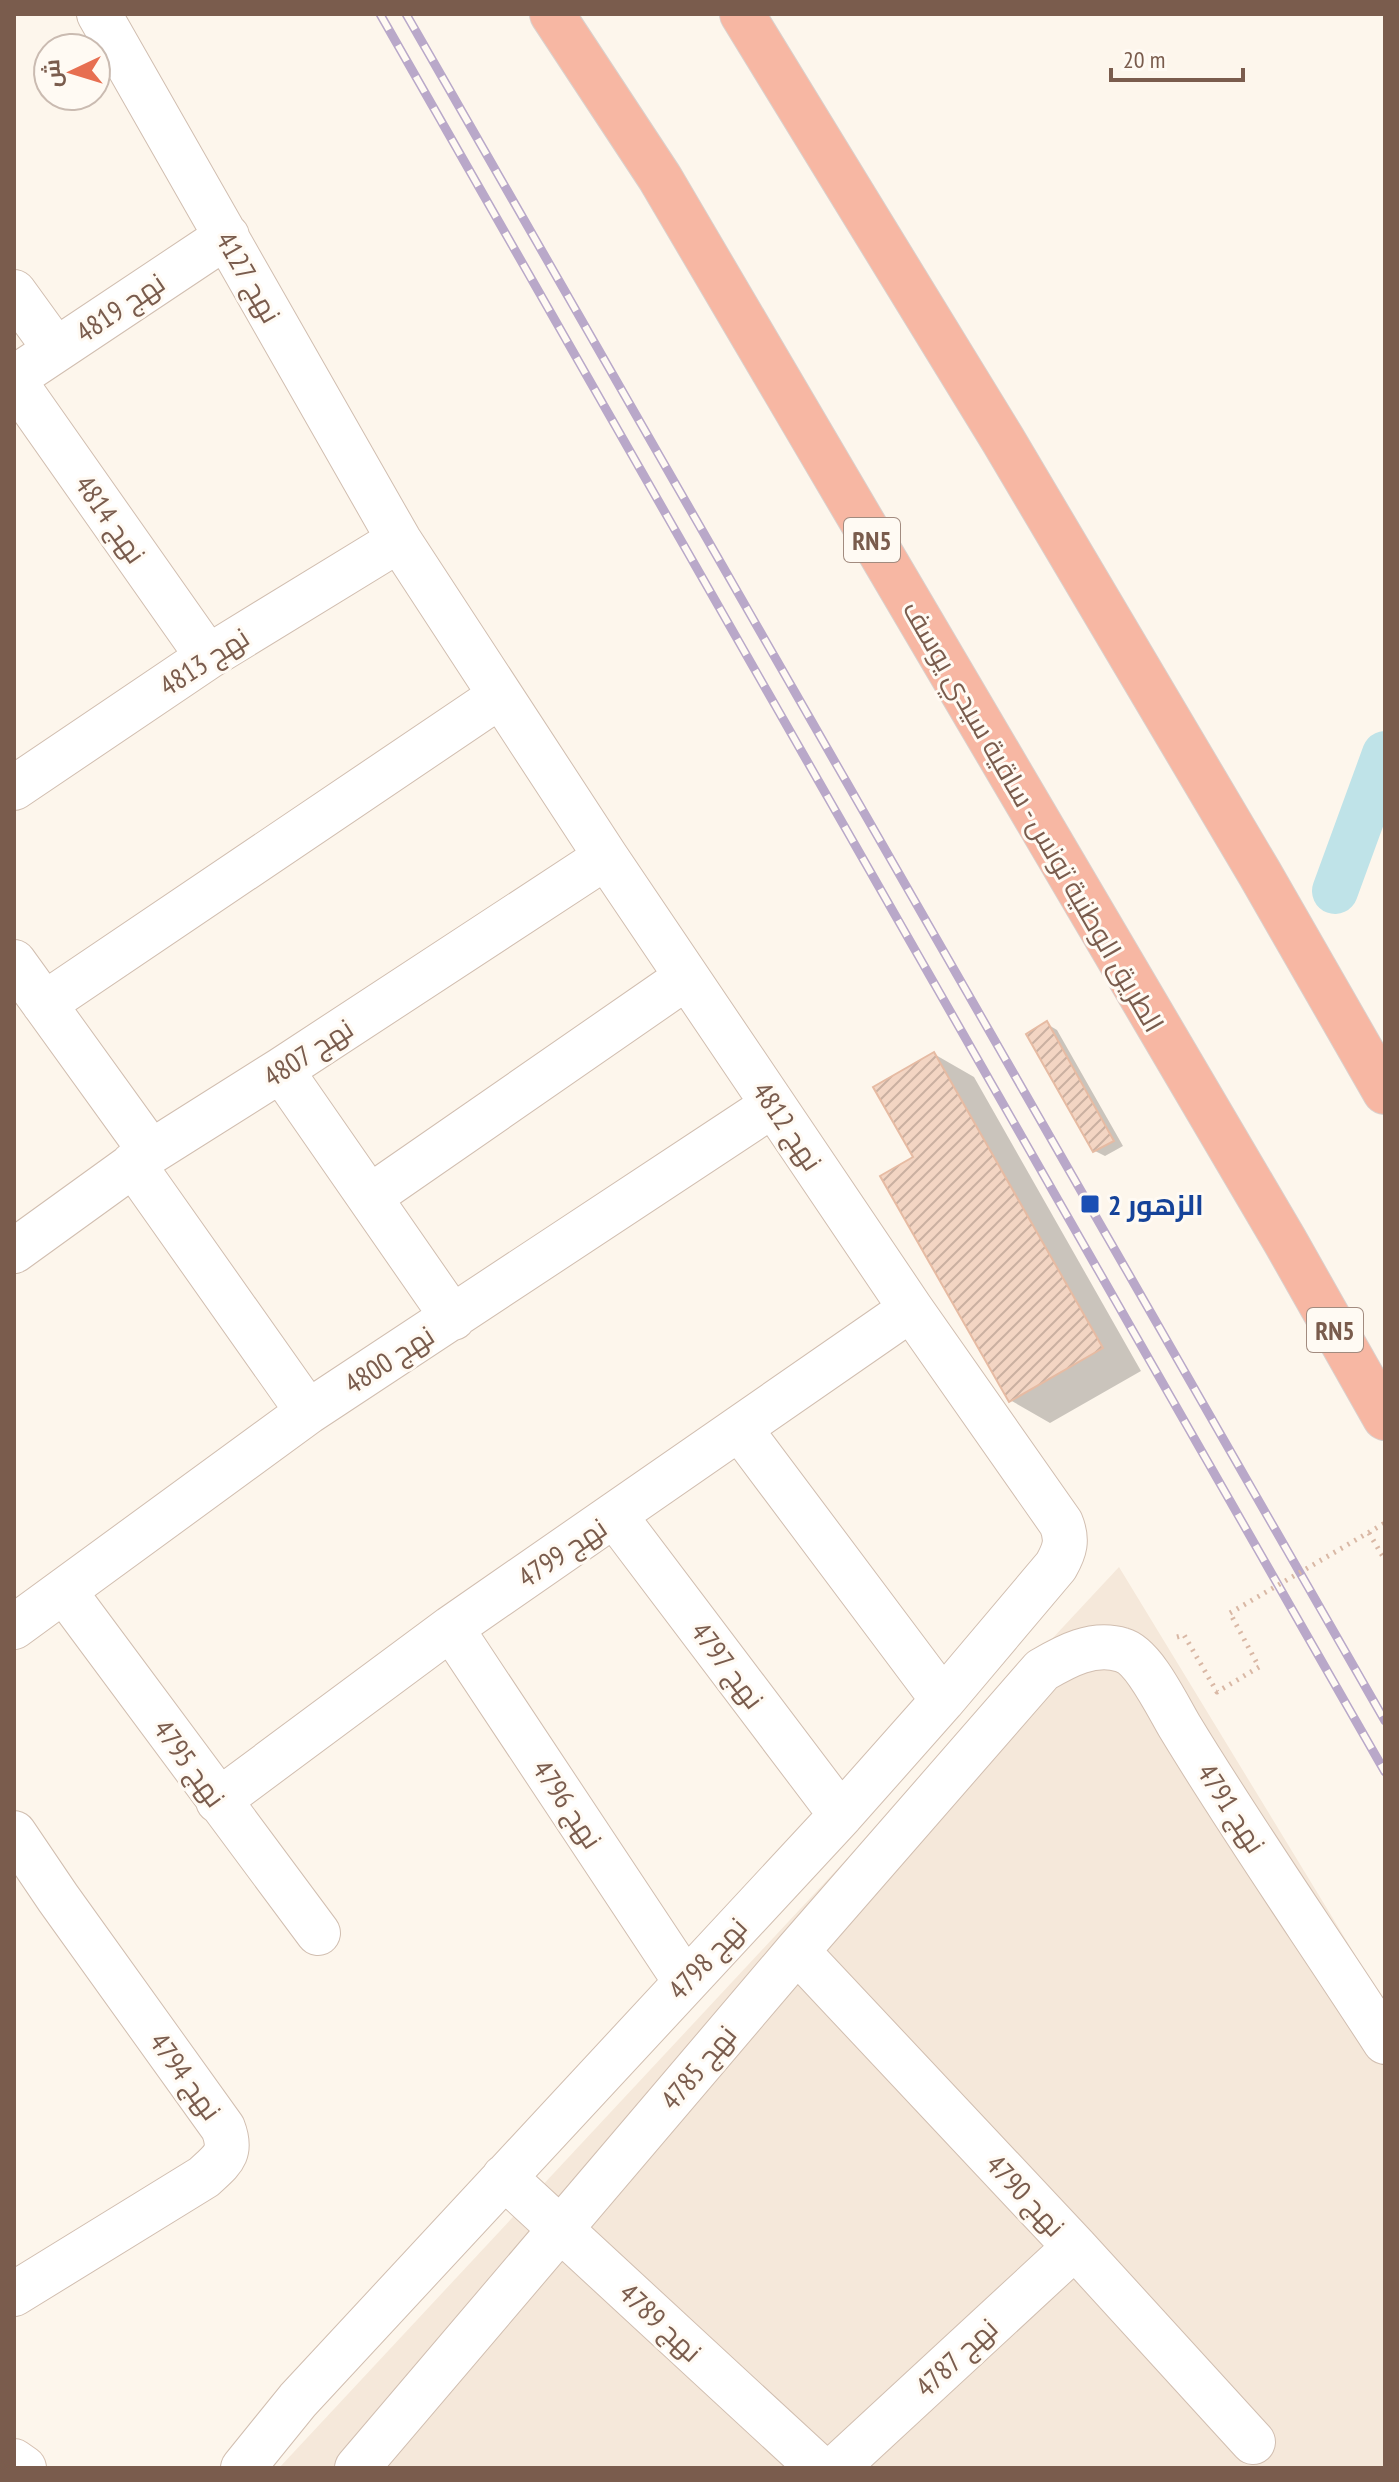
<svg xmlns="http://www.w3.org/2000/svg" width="1399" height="2482" font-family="'PT Sans Narrow',Cairo,sans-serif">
<defs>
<pattern id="building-hatch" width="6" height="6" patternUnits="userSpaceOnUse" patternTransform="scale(2)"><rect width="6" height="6" fill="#f3d5c3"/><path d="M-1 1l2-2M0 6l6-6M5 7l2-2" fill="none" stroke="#cab0a1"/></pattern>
</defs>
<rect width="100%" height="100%" fill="#fdf6ec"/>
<!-- residential -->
<path fill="#f5e8da" d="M1119,1567L1385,2004V2468H279Z"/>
<!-- shadow -->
<path fill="#0003" d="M1047,1024L1057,1030L1123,1146L1105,1156L1095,1151Z
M934,1054L974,1077L1141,1371L1050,1423L1010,1400L916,1158Z"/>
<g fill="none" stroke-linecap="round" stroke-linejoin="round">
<!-- canal -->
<path stroke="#bfe3e8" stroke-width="46" d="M1335,891L1385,754"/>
</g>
<!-- building -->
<path fill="url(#building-hatch)" stroke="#e6bba3" stroke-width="2" d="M1047,1021L1114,1141L1093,1152L1026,1034Z
M934,1052L1103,1348L1009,1402L880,1176L913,1157L873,1087Z"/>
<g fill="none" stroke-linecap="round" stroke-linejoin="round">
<!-- street casing -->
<g stroke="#d1beb0" stroke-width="46">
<path id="street" d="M99,14L399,540L606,857L911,1309L1061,1523C1068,1540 1065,1550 1056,1566L943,1700
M14,292L56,350
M14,378L227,236
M14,381L208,657
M14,788L208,657L399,540
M14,962L151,1152
M44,1004L500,696
M281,1070L453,1318
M133,1164L308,1412
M371,1196L687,977
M14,1251L151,1152L281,1070L606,857
M615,1516L841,1815
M64,1591L318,1933
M14,1627L308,1412L773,1105
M451,1628L685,1981
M218,1801L451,1628L911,1309
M14,1833L58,1898L223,2128C233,2154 222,2160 204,2177L14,2294
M797,1951L1075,2247L1253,2442
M504,2177L819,2468
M243,2468L298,2400L841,1815L943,1700L740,1429
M357,2468L797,1951L1042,1670C1066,1656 1093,1641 1122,1650C1144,1656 1168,1707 1180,1727C1245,1834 1317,1937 1385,2042
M836,2468L1075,2247"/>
</g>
<!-- secondary casing -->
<g stroke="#d6c0b0" stroke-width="46">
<path id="secondary" d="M14,2461L24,2468"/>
</g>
<!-- highway casing -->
<g stroke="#dad1cd" stroke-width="46">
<path id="highway" d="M552,14L660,178L1285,1241L1385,1418
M742,14L1003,440L1260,874L1385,1092"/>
</g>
<!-- path -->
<path stroke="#d9b8a5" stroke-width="5" stroke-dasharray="2 6" stroke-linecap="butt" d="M1369,1533L1385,1560
M1177,1637L1184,1635L1217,1692L1259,1667L1230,1613"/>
<!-- street -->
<use href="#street" stroke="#fff" stroke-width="44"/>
<!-- secondary -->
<use href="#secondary" stroke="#fff" stroke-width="44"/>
<!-- highway -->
<use href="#highway" stroke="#f7b7a3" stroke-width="44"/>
<!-- rail casing -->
<g stroke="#b9a8c9" stroke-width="9">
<path id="rail" d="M380,14L1385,1772
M406,14L1385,1721"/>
</g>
<!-- rail -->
<use href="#rail" stroke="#fffaf3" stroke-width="6" stroke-dasharray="18" stroke-linecap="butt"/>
<!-- path-bridge -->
<path stroke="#d9b8a5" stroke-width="5" stroke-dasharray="2 6" stroke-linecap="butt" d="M1230,1613L1385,1523"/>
</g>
<!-- markers -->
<rect fill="#1a4fb4" stroke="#fffaf3" stroke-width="3" x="1080" y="1194" width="20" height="20" rx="4"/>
<g text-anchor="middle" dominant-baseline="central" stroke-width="6" stroke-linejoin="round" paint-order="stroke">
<!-- shield labels -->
<g fill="#fffaf3" stroke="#a28b7f" stroke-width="2">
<rect x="844" y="518" width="56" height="44" rx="6"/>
<rect x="1307" y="1308" width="56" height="44" rx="6"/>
</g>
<g font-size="26" font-weight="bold" fill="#7a5c4d">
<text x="872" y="540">RN5</text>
<text x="1335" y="1330">RN5</text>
</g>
<!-- street labels -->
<g font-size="28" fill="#7a5c4d" stroke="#fffaf3">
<text transform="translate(249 277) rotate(60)">نهج 4127</text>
<text transform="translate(120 307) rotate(-34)">نهج 4819</text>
<text transform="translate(111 519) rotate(55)">نهج 4814</text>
<text transform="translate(204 661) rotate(-33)">نهج 4813</text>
<text transform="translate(1034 816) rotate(60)">الطريق الوطنية تونس - ساقية سيدي يوسف</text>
<text transform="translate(308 1052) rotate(-33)">نهج 4807</text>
<text transform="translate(788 1126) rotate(56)">نهج 4812</text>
<text transform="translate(389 1359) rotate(-33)">نهج 4800</text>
<text transform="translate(562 1552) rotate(-34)">نهج 4799</text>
<text transform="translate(728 1665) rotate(53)">نهج 4797</text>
<text transform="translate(190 1763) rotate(54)">نهج 4795</text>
<text transform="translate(568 1804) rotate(56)">نهج 4796</text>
<text transform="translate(1232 1808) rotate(57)">نهج 4791</text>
<text transform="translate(707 1958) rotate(-47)">نهج 4798</text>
<text transform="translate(698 2067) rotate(-50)">نهج 4785</text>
<text transform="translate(186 2076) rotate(54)">نهج 4794</text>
<text transform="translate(1026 2195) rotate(47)">نهج 4790</text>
<text transform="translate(661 2322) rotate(43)">نهج 4789</text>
<text transform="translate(956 2357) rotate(-43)">نهج 4787</text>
</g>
<!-- transit labels -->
<g font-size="28" font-weight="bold" fill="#164399" stroke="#fffaf3" text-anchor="start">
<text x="1108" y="1204">الزهور 2</text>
</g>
</g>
<!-- border -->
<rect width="1399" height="2482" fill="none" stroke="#7a5c4d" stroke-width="32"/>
<!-- north arrow -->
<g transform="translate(72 72) rotate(266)"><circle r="38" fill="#fffaf3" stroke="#cabbb1" stroke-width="2"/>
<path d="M0-6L14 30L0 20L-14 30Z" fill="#e76f51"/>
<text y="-12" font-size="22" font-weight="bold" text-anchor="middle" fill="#7a5c4d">ش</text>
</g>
<!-- scale -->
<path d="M1111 68v12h132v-12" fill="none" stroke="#7a5c4d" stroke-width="4"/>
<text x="1123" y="68" font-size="24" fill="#7a5c4d" stroke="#fffaf3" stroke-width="6" paint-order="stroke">20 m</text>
</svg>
